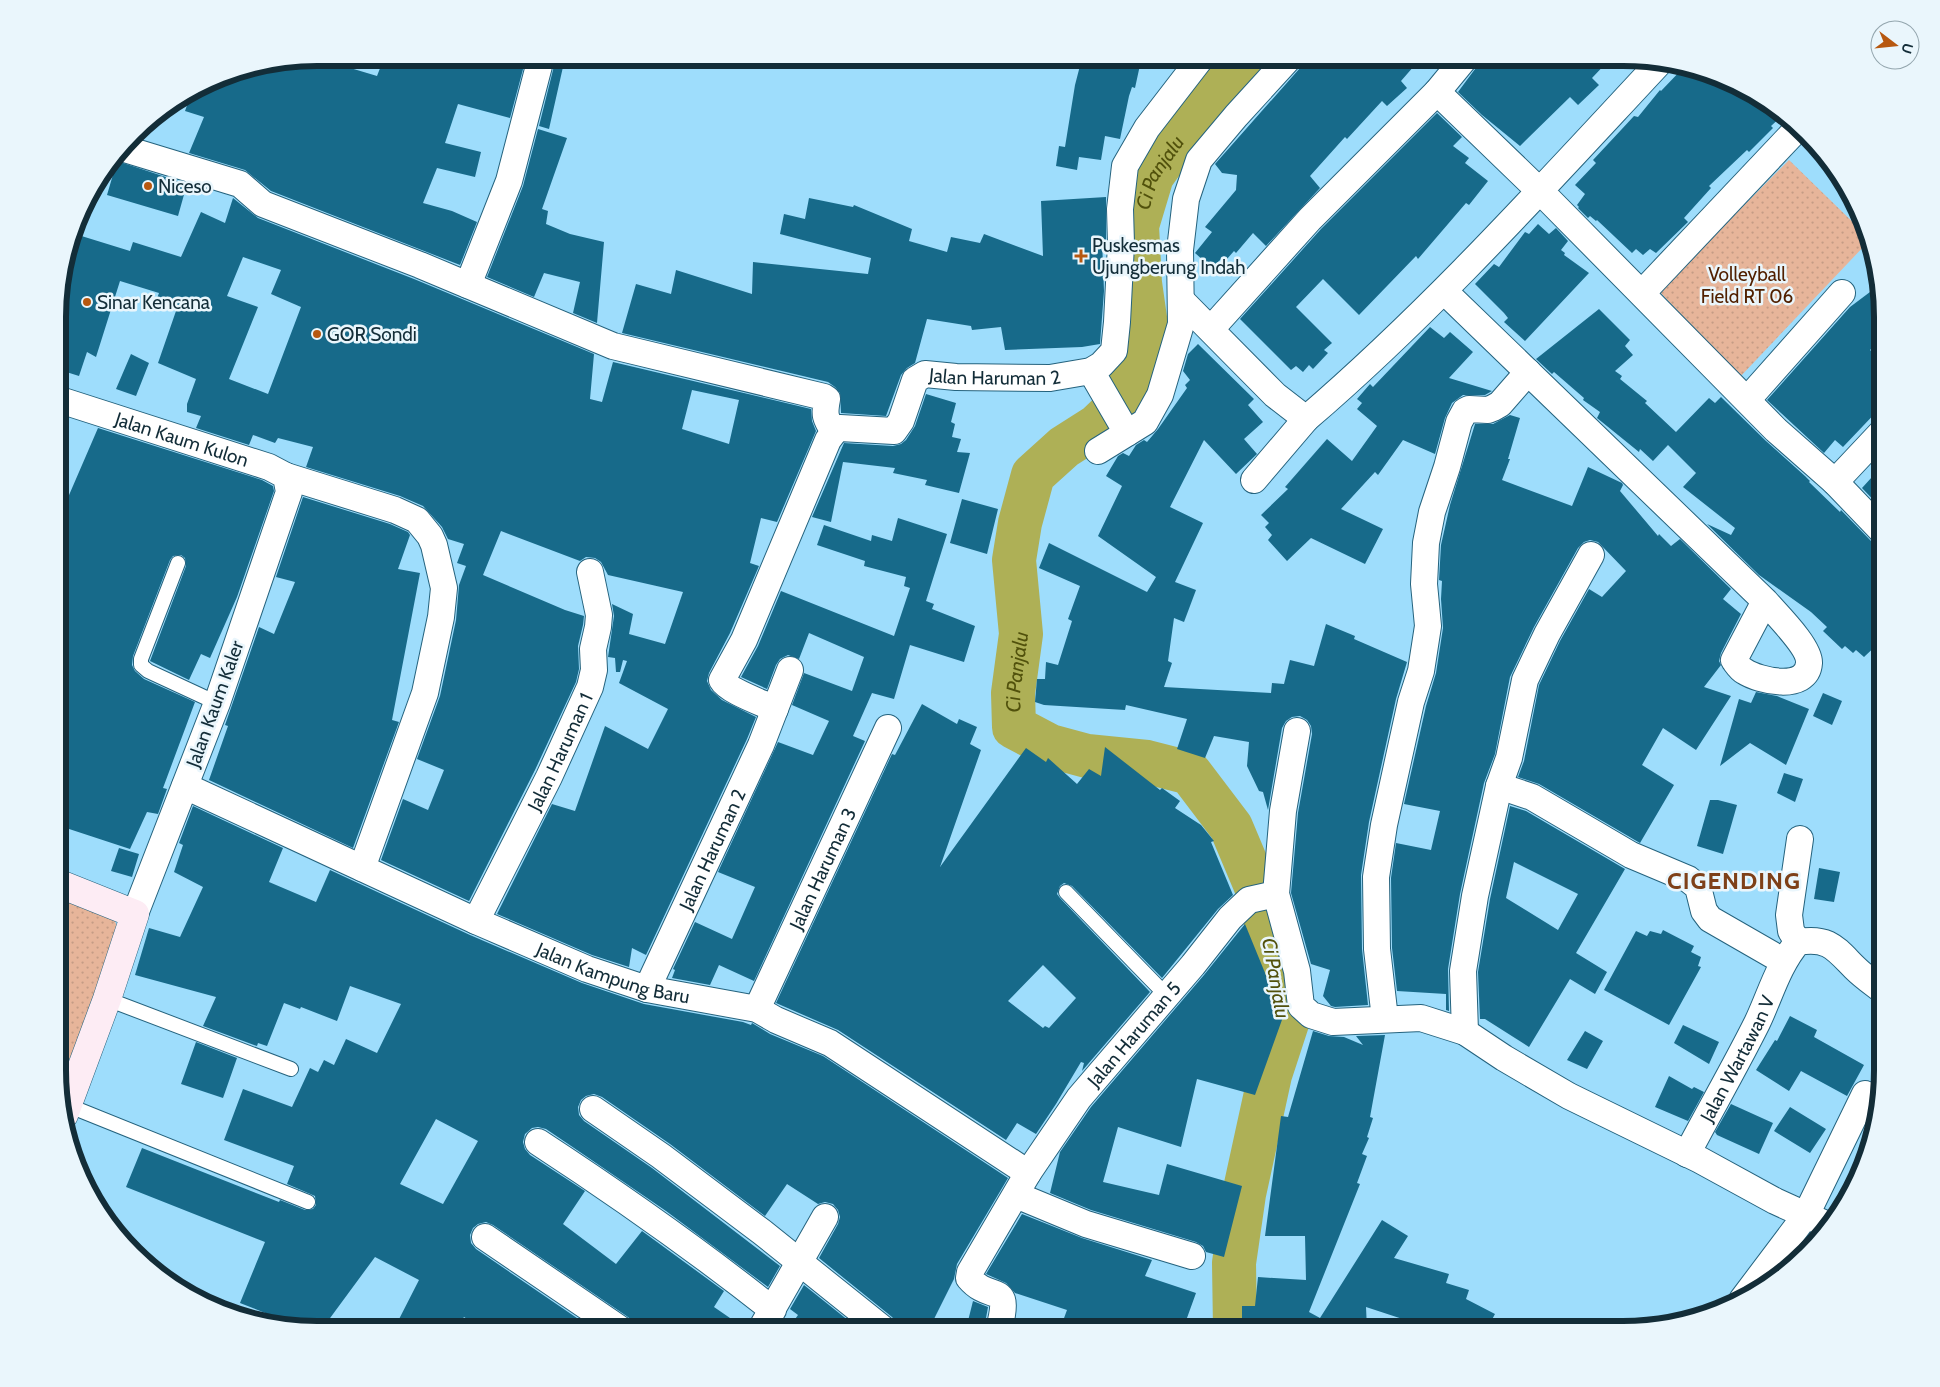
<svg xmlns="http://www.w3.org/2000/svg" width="1940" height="1387" font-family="Cabin,sans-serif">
<defs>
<pattern id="park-dots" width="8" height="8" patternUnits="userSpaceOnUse" patternTransform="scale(1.25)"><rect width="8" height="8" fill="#e7b59a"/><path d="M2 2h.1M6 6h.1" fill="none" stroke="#c59c85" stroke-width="1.8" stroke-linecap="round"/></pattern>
</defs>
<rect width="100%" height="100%" fill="#9eddfc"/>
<!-- park -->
<path fill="url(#park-dots)" d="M1789,160L1864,233L1867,243L1739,378L1659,291Z
M60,894L114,919L118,929L60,1099Z"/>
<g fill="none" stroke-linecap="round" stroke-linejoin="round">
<!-- river -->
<path stroke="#aeb056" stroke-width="44" id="s1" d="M1235,1329L1234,1263L1244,1194L1270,1075L1288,1020L1260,896L1231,827L1190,773L1147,762L1087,756L1050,746L1014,727L1013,693L1021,634L1014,560L1020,523L1033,475L1064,447L1097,426L1123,401L1147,332L1140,283L1137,226L1152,176L1198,112L1251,58"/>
</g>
<!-- building -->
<path fill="#176a8a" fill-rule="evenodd" d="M317,58L377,76L384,58H526L510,118L458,104L445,143L481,152L475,177L437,168L423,203L452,211L477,222L460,265L271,191L245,170L189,153L204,117L185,111L191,94L218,77Z
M556,58H565L549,129L539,126Z
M1082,58H1116L1140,65L1135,88L1132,87L1129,96L1120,139L1105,136L1101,160L1079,157L1077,170L1056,166L1059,146L1065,147L1075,85Z
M1304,58H1421L1401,81L1407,88L1387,106L1382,101L1347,139L1345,137L1310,176L1320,188L1266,246L1253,233L1236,253L1234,251L1227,259L1224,256L1212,268L1195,253L1212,232L1205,227L1236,190L1237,175L1222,173L1215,164L1300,68Z
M1490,58H1611L1592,78L1599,85L1578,105L1570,97L1520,146L1482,115L1458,92L1478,65L1480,68Z
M1684,67L1707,71L1784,114L1771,126L1773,128L1749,152L1747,150L1709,186L1711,188L1684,218L1688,222L1656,253L1650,249L1643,255L1636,249L1632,253L1597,220L1596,221L1590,216L1588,218L1578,208L1579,207L1577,205L1585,194L1575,185L1596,163L1593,160L1621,130L1634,116L1638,117L1660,90L1661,91Z
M1437,113L1462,137L1453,146L1469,158L1465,163L1488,181L1469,205L1466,203L1418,259L1416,256L1359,315L1323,279L1296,307L1332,343L1324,350L1328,353L1313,369L1309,365L1303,372L1296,366L1291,370L1240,319L1321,229Z
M538,129L567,138L542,209L548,211L546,224L570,234L604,242L597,323L573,313L580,282L544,273L534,297L487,277L523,186Z
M117,161L187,184L178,216L107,195Z
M1106,197V240H1102L1104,291L1100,344L1082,347L1005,350L1001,327L972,330L971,326L927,319L915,363L907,368L901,375L886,416L841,413L840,393L835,387L828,382L622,333L636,284L671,294L676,270L752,294L753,262L868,274L871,258L780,234L784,214L805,219L809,198L853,207L854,205L912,229L909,241L947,252L951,237L980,243L984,234L1043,256L1041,201Z
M233,198L258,218L414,279L594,354L590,399L602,402L613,362L811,409L812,421L816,431L777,522L761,518L750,563L759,566L730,633L709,673L707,681L711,690L722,700L756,717L747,739L646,955L632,948L629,967L592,955L497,914L552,804L575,811L605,726L648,749L668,709L619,683L627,661L623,660L620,672H616L615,658L608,657L614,616L612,604L633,614L629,634L665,644L683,592L608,575L601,562L595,558L586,557L580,561L501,531L483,575L565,610L584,616L583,625L578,646L579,669L576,682L535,770L469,901L381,860L403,799L428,810L444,770L417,759L440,696L456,620L459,585L466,566L457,563L464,544L448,539L442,527L423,506L400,496L306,467L313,447L278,438L275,443L253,435L249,445L196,428L201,416L187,412V404L196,379L158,363L176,311L156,301L159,293L120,281L96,357L87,352L79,376L60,370V284L75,234L130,251L133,242L181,257L201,212L225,223ZM243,257L281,270L271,294L301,307L268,394L229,379L258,307L227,296ZM692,390L739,400L729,444L682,429Z
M1538,224L1549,234L1556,228L1568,241L1561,250L1565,253L1564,255L1589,273L1525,341L1504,322L1508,318L1504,313L1475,284L1494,264L1499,267L1525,232L1529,234Z
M1878,286L1882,300V338L1870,350L1882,361V406L1843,447L1835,440L1824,453L1767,400L1850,307Z
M1599,309L1630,340L1625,346L1633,355L1615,371L1622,376L1620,379L1647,401L1645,403L1676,432L1709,398L1715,403L1721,397L1766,441L1805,476L1810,481L1809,482L1840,512L1841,510L1871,541L1882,546V640L1864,657L1856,650L1853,653L1845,646L1842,649L1823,631L1827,627L1811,612L1759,575L1707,524L1731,535L1735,528L1683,487L1696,473L1668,445L1653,461L1640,449L1639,452L1597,418L1600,412L1583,400L1584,398L1554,372L1552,374L1536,359Z
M1430,327L1444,338L1450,332L1473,352L1449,378L1492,391L1485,395H1463L1452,403L1445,418L1435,454L1403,440L1378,475L1375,472L1341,509L1383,529L1365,564L1311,538L1287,561L1268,540L1272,535L1265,527L1269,523L1261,515L1288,489L1285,487L1327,439L1352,461L1377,426L1357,409L1362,403L1357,399L1370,384L1373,387Z
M1198,344L1254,399L1248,405L1263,422L1244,439L1257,454L1236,474L1204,440L1170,507L1203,523L1175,582L1196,590L1184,622L1174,618L1168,661L1172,663L1164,687L1271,693L1272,683L1284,684L1290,660L1314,666L1326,624L1355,636L1354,639L1407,662L1396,699L1369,822L1361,875L1362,949L1368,1005L1335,1007L1331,1006L1323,996L1330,970L1311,964L1291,893L1298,813L1312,734L1311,726L1307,720L1300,716L1292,717L1286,721L1282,728L1268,810L1263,792L1259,791L1247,766L1249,742L1214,736L1205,758L1177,749L1187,719L1126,705L1125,710L1044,705L1035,702L1037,679H1045L1046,662L1058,665L1072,621L1068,619L1080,586L1039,568L1049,543L1147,592L1156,577L1098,536L1122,486L1106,476L1118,456L1123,453L1129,456L1136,445L1144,440L1147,442L1158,429L1187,388L1185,385L1190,380L1183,371L1188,354Z
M131,354L149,363L136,396L116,389Z
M926,394L956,403L951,422L955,424L952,437L961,439L957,452L970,453L959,493L925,485L927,480L893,473L895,468L843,462L831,522L812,517L844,443L893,446L901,444L906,440L915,426Z
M1510,415L1520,418L1508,459H1510L1502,480L1572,506L1588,467L1622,483L1623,485L1620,491L1658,536L1659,534L1671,546L1680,539L1731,589L1723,599L1741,614L1721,653L1719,661L1721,665L1704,687L1731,696L1696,750L1663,728L1642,765L1674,785L1640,843L1539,784L1518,777L1524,761L1539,685L1560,641L1589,589L1602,597L1626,571L1598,542L1590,540L1584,542L1578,548L1534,627L1510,677L1495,754L1484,783L1460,894L1448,969L1449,1011L1446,1010V994L1397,991L1392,948L1391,878L1396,843L1431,850L1440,811L1404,804L1426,706L1436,673L1443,628L1441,599L1442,581L1439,580L1441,545L1450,505L1475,424H1493Z
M98,428L262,480L273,486L274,491L237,597L210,658L201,654L189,680L150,661L186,566L185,558L181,555L173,556L170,560L133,656L132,665L135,671L144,679L195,702L163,788L167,789L158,814L147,812L130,849L60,826V516Z
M1882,466V509L1862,488Z
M303,497L390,524L408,532L410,535L398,569L420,573L392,720L399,722L353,848L209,780L228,726L225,725L259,627L274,634L295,582L276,577Z
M962,499L998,509L987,554L950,543Z
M898,518L947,534L926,601L934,604L932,609L975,626L964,662L910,645L894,699L872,693L853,736L865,741L754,981L719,965L710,985L672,978L675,970L673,969L695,922L732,939L755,887L718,872L778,742L813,755L829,721L792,705L804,673L852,691L864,657L809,633L799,659L788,655L780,659L776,665L767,689L741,677L758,646L781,591L894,636L910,588L904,586L906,577L864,566L865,561L817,545L824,525L871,541L872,535L892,541Z
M1756,692L1777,696L1809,709L1786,765L1750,743L1720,766L1739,699L1751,703Z
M1823,693L1842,701L1832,725L1813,716Z
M922,704L957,724L959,719L977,727L970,744L981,750L940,867L1026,748L1046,762L1048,758L1077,784L1089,769L1101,776L1105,747L1160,790L1162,788L1180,801L1175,808L1201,825L1214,841L1211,842L1233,895L1218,909L1162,978L1072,886L1064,883L1060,886L1057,894L1060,898L1150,992L1082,1071L1084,1063L1081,1062L1056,1104L1036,1134L1017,1123L1006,1140L838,1030L776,1003L892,754L895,755ZM1043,965L1076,998L1049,1028L1045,1026L1043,1028L1008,1001Z
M1784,773L1803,779L1795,802L1777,793Z
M1710,800H1718L1737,805L1723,854L1697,846Z
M193,806L283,848L269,882L316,902L330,870L470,935L582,983L644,1004L743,1022L751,1025L752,1023L770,1034L823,1056L1008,1178L957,1264L954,1279L929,1329H898L897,1323L892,1317L819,1258L838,1224L840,1217L838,1210L833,1204L825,1202L818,1204L787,1184L765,1216L670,1144L602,1097L594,1094L586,1096L581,1100L578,1107L579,1115L584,1121L652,1168L780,1266L768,1287L666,1211L577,1150L546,1129L538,1127L532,1128L525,1134L523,1142L525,1149L530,1155L585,1191L563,1224L616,1264L642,1231L724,1291L714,1307L746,1329H635L633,1322L628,1317L493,1225L486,1222L478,1224L473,1228L470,1235L471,1243L476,1249L593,1329H483L464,1317L456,1329H394L419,1280L375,1257L322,1329H300L293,1324L240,1303L265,1242L126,1187L142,1148L279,1202L280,1200L305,1210L313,1209L316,1205L315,1196L287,1184L294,1166L224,1140L243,1089L292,1107L310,1068L318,1072L324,1060L334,1065L346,1039L377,1053L401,1004L350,986L337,1021L301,1007L300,1009L284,1003L267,1046L258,1043L257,1046L203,1026L216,997L135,975L149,928L180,937L203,887L174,872L183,845L179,843ZM436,1119L478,1141L443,1204L400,1184Z
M1510,806L1526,811L1625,869L1576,953L1607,972L1595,994L1570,979L1529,1047L1485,1019H1480L1478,972L1490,899ZM1514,862L1578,894L1558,930L1506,898Z
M119,848L139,854L132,877L111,871Z
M1819,868L1840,872L1834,902L1814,899Z
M1245,924L1283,1017L1255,1095L1197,1079L1181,1147L1118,1127L1103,1182L1159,1195L1167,1164L1242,1186L1224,1257L1206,1252L1203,1246L1196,1242L1091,1210L1050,1193L1060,1152L1091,1107L1204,975Z
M1663,930L1694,946L1691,952L1701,957L1698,966L1701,967L1669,1025L1604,990L1636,931L1647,936L1650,931L1661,934Z
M1790,1016L1817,1030L1814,1037L1864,1065L1847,1096L1801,1071L1789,1091L1756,1070L1775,1040L1777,1041Z
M1683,1025L1719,1042L1709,1064L1674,1043Z
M1313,1031L1329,1036L1344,1037L1363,1045L1356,1036L1385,1035L1370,1117L1373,1118L1367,1137L1369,1138L1362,1154L1367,1156L1357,1183L1360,1184L1309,1312L1320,1318L1382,1220L1408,1236L1394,1258L1449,1274L1446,1283L1469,1290L1466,1299L1495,1314L1487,1329H1433L1366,1307L1367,1329H1341L1340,1323L1294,1328V1329H1242V1306H1255L1258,1277L1306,1280L1305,1236H1265L1281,1116L1288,1117Z
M1585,1031L1603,1041L1587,1069L1567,1060Z
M196,1042L237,1058L223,1098L181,1084Z
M1669,1076L1692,1089L1694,1087L1704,1092L1688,1121L1655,1107Z
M1731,1104L1773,1123L1759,1154L1717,1135L1715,1132Z
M1790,1107L1826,1129L1810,1153L1774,1131Z
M1022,1214L1082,1238L1152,1260L1145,1276L1196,1293L1183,1329H1060L1067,1310L1015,1293L1006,1283L986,1274Z
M804,1285L859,1329H788L798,1315L790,1309Z
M973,1301L988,1307L984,1329H966Z"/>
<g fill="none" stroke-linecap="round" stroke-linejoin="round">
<!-- lane casing -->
<g stroke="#25637e" stroke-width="16">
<path id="lane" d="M178,563L141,659V665L148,671L217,703
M1066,892L1167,996
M107,999L291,1069
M67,1105L308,1202"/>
</g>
<!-- street casing -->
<g stroke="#25637e" stroke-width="28">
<g id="street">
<path d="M1437,92L1465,58"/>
<path d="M125,149L240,184L263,204L420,265L613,346L824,397L827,399C824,415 825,418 834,432"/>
<path d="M468,285L509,181L541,58"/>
<path d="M1444,291L1765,601C1776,614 1810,647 1809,663C1807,692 1759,681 1744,671C1740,669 1737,664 1734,660L1765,601"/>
<path d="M1642,293L1798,128"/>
<path d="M1181,300L1275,395L1306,419C1433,310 1546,184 1660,62"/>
<path d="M1211,329L1310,219L1437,92L1549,200L1776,430L1835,482L1882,531"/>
<path d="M1091,371L1127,433"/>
<path id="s2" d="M60,400L269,467L286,476L289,492L217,703L135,914"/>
<path d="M1747,400L1842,293"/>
<path d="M1098,451L1145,422L1160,395L1181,324L1180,250L1186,199L1199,160L1236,116L1289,58"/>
<path d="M286,476L395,510L417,520L430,536L434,545L444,588L441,617L425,693L362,868"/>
<path d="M1254,480L1306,419"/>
<path d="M1835,482L1882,432"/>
<path id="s3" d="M775,709C763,703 728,691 722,680L744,640L828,440L834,432L840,428L894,431L901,421L915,380L925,374L956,377L1050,378L1091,371L1101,365L1114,351L1117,322L1121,244L1120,209L1125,166L1147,128L1201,58"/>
<path d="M1297,731L1283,811L1276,894L1297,971L1301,1006L1311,1015L1333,1022L1421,1018L1465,1032L1504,1058L1569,1096L1700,1160L1775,1201L1830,1226"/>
<path id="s4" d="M185,786L476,921L587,969L647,989L757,1009L776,1020L830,1043L1028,1173"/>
<path d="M1499,786L1532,797L1631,855L1688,879L1698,887L1704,911L1710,919L1783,961"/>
<path id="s5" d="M476,921L549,777L590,687L594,670L593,649L598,627L599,615L590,572"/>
<path d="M1798,942L1791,931L1789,915L1800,839"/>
<path id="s6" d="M647,989L761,745L790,670"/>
<path id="s7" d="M757,1009L888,728"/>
<path d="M1385,1019L1377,949L1376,877L1384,825L1411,702L1421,671L1428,626L1424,584L1426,543L1432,512L1447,467L1459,422L1465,411L1469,409L1488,410L1493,408L1500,404L1528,372"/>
<path d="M1465,1032L1463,971L1475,896L1499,786L1509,758L1525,680L1547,634L1591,555"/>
<path d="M593,1109L661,1156L762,1232L883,1329"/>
<path d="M538,1142C619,1195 697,1250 773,1310"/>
<path id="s8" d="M1687,1154C1710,1110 1735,1067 1757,1023C1770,996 1778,965 1798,942C1829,937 1835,948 1855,968C1863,976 1873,983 1882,990"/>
<path d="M1016,1195L1086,1224L1192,1256"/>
<path d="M485,1237L620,1329"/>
<path d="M1742,1300L1806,1215L1865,1094"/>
<path d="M761,1329L825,1217"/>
<path id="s9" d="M999,1329C1012,1279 991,1304 969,1278L970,1272L1028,1173L1079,1098L1193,965L1230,918L1249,900L1276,894"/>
</g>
</g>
<!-- secondary casing -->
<g stroke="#25637e" stroke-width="29">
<path id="secondary" d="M60,884L135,914L107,999L64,1115"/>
</g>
<!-- lane -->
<use href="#lane" stroke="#fff" stroke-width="14"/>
<!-- street -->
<use href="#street" stroke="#fff" stroke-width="26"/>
<!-- secondary -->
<use href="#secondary" stroke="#fdecf4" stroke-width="28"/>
</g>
<!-- markers -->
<g fill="#b75810" stroke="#eaf6fc" stroke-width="2">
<circle cx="148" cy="186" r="5"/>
<path d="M1078.5 248.5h5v5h5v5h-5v5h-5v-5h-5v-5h5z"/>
<circle cx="87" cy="302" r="5"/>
<circle cx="317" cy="334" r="5"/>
</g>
<g text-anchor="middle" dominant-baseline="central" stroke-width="5" stroke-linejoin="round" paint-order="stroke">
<!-- poi labels -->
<g font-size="19" fill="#132d38" stroke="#eaf6fc" text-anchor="start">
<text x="158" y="186">Niceso</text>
<text x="1092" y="245">Puskesmas<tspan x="1092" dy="22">Ujungberung Indah</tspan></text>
<text x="97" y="302">Sinar Kencana</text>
<text x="327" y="334">GOR Sondi</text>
</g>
<!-- park labels -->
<g font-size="19" fill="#512000" stroke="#eaf6fc">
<text x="1747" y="274">Volleyball<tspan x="1747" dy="22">Field RT 06</tspan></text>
</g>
<!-- street labels -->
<g font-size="19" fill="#132d38" stroke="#eaf6fc">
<text stroke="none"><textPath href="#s3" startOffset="532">Jalan Haruman 2</textPath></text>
<text stroke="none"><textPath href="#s2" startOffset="128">Jalan Kaum Kulon</textPath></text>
<text transform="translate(215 704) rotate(-70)">Jalan Kaum Kaler</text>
<text stroke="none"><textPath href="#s5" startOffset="189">Jalan Haruman 1</textPath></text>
<text stroke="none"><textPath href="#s6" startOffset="154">Jalan Haruman 2</textPath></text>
<text stroke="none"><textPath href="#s7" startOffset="155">Jalan Haruman 3</textPath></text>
<text stroke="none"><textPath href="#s4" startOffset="468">Jalan Kampung Baru</textPath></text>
<text stroke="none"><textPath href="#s9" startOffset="366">Jalan Haruman 5</textPath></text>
<text stroke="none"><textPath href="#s8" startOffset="108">Jalan Wartawan V</textPath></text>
</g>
<!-- water labels -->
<g font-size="20" font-style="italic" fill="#51510c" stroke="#eaf6fc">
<text stroke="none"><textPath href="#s1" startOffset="1379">Ci Panjalu</textPath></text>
<text stroke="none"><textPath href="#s1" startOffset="824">Ci Panjalu</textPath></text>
<text transform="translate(1276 978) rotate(80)">Ci Panjalu</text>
</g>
<!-- district labels -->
<g font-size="24" font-weight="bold" letter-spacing="1" fill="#7e4018" stroke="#eaf6fc">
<text x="1734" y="880">CIGENDING</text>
</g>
</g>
<!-- crop -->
<path d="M0 0H1940V1387H0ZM317 66H1623A251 251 0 0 1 1874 317V1070A251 251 0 0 1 1623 1321H317A251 251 0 0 1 66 1070V317A251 251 0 0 1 317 66Z" fill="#eaf6fc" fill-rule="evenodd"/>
<path fill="none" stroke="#132d38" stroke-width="6" d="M317 66H1623A251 251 0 0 1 1874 317V1070A251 251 0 0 1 1623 1321H317A251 251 0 0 1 66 1070V317A251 251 0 0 1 317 66Z"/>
<!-- north arrow -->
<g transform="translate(1895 45) rotate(106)"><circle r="24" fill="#eaf6fc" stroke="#94a6ae"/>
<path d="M0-4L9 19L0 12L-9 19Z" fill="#b75810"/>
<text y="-8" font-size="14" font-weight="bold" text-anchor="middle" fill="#132d38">U</text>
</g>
</svg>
